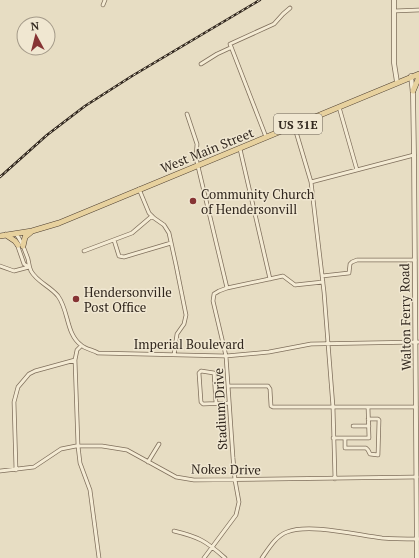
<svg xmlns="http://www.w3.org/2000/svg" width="419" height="558" font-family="'PT Serif',serif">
<rect width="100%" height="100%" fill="#e7ddc3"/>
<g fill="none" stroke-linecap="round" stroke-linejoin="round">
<!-- minor casing -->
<g stroke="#7f6f5c" stroke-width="4.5">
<path id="minor" d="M103,5L105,0
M394,11L419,10
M201,64L217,54L230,48
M339,107L357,170
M187,114L197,144L196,158L227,288
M294,125L311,182L324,292L333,407L335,479
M266,137L230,44L274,24L283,14L290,8
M240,149L270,279
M311,182L414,155
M139,189L149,213L154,218L164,225L169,233L176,265L186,315L184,324L177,334L174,355
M16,234C22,241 25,251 28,259C29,263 29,267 31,271C37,282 50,286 58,296C69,311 66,334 81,345C85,349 93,350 98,353L226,356L269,352L311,344L419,342
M114,240L119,256L124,257L171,243
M17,244L24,264L29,267
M84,251L132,233L152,216
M0,266L14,271L29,267
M322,276L349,273L350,264L352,262L357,260H415
M81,346L77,350L75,360L78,446L80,463L90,490L99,558
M229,386H268L270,389L271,406L273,407H416
M216,403L214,373L201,371L199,373L201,402L203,404L229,403
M353,426H369
M333,438H369L368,407
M345,438V448H366L368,450L370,454L378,455L379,420L378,419H368
M148,462L159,444
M16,470L14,402L18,387L29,374L35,371L75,360
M0,471L34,467L61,449L76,446H102L127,450L176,477L194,480L417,477
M174,531C199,537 206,541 225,558
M204,558L236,515L239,502L235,480L233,458L226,356L213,301L214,294L219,291L227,288L283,276L295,285L323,282
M262,558C269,548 276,536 287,532C309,523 357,535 382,538C394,539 407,539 419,539"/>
</g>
<!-- tertiary casing -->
<g stroke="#7f6f5c" stroke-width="5.5">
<path id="tertiary" d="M394,0V63L397,82
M411,76L413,94L414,155L417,558"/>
</g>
<!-- primary casing -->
<g stroke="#4d3e30" stroke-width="6">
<path id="primary" d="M413,91L419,77
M6,235L15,241L18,245
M0,236L32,231L59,223L419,74
M23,246L25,237L31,232"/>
</g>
<!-- minor -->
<use href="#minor" stroke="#f4ebd4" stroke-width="3"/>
<!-- tertiary -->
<use href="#tertiary" stroke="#f4ebd4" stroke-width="4"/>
<!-- primary -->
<use href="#primary" stroke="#e7d19e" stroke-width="5"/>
<!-- rail casing -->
<g stroke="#31271e" stroke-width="2.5">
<path id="rail" d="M0,177L47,135L85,106L132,76L260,0"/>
</g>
<!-- rail -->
<use href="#rail" stroke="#f0e7d1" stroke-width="1" stroke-dasharray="3" stroke-linecap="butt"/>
</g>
<!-- markers -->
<g fill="#863434" stroke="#f0e7d1" stroke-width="1.5">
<circle cx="193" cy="201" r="4"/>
<circle cx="76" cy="299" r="4"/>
</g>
<g text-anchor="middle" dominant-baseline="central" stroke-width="3" stroke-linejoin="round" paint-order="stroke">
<!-- shield labels -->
<rect fill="#f0e7d1" stroke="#6a6154" stroke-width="1" x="274" y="114" width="48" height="20" rx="3"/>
<g font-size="12" font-weight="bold" fill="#31271e">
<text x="298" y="124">US 31E</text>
</g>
<!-- street labels -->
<g font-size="13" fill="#31271e" stroke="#f0e7d1">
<text transform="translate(207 150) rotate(-22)">West Main Street</text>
<text transform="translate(405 317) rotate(-91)">Walton Ferry Road</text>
<text x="189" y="344">Imperial Boulevard</text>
<text transform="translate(220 409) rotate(-93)">Stadium Drive</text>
<text transform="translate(226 469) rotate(1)">Nokes Drive</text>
</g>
<!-- poi labels -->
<g font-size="13" fill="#31271e" stroke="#f0e7d1" text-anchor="start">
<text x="201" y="194">Community Church<tspan x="201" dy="15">of Hendersonvill</tspan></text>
<text x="84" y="292">Hendersonville<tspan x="84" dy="15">Post Office</tspan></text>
</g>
</g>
<!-- north arrow -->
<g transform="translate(36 36) rotate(353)"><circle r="19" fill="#f0e7d1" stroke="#a49a89"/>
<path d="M0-3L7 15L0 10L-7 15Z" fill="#863434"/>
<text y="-6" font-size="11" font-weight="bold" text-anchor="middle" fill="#31271e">N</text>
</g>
</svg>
